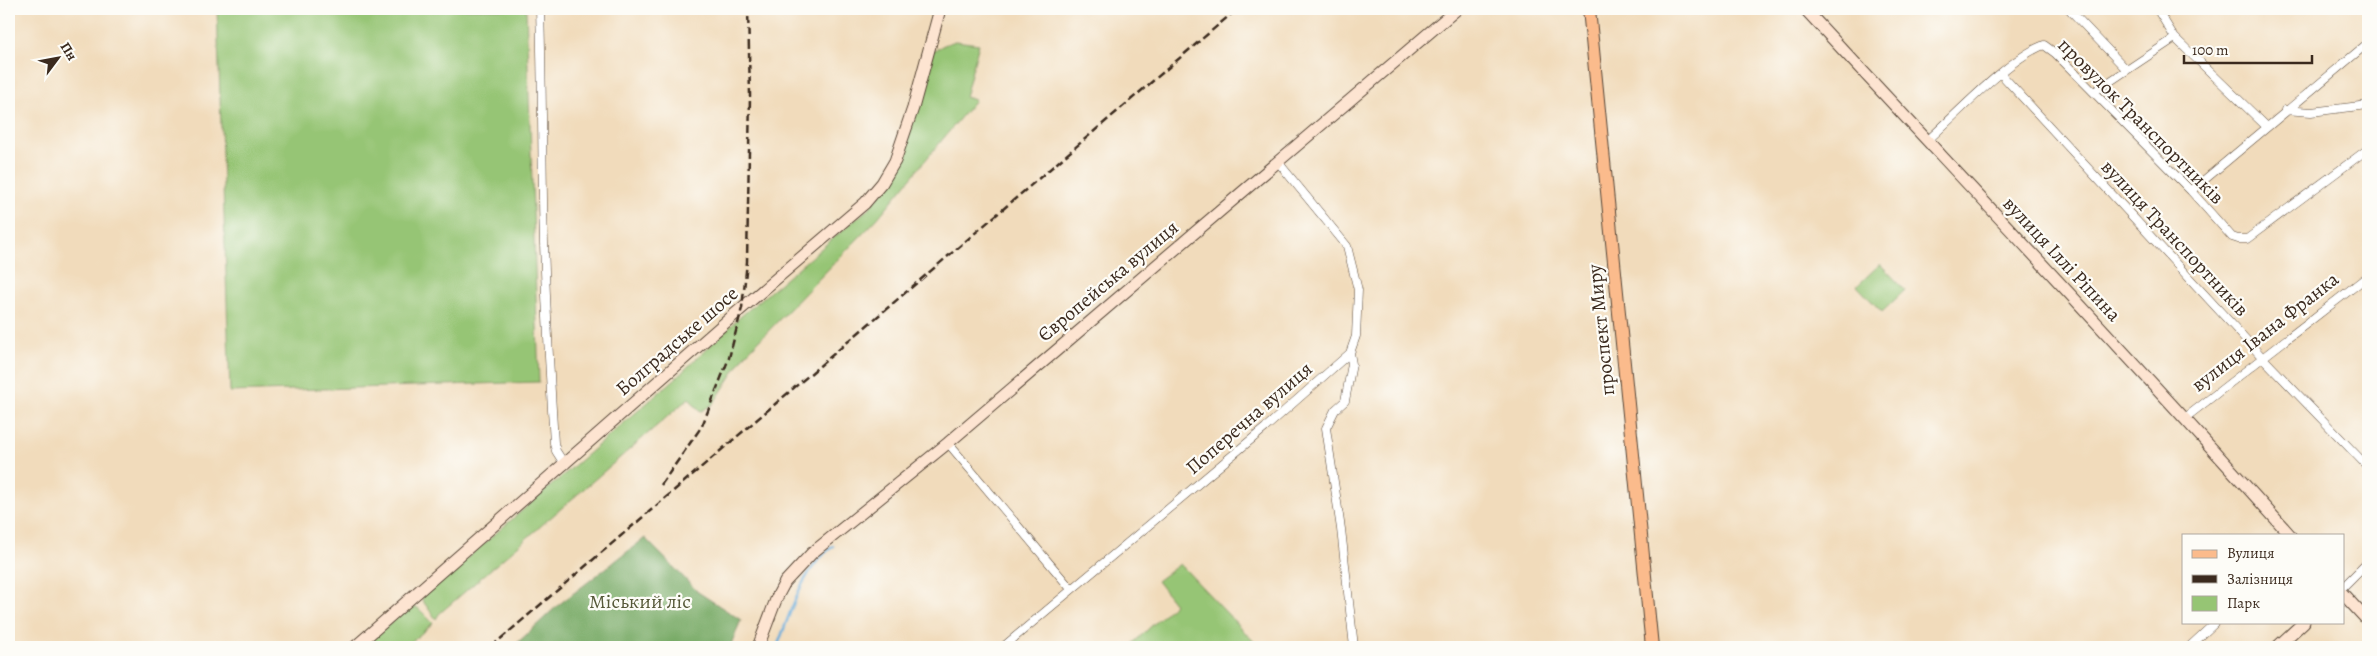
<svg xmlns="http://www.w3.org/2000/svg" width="2377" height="656" font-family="Alegreya,serif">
<rect width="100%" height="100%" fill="#fdfcf7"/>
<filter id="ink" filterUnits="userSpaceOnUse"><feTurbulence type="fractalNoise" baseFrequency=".02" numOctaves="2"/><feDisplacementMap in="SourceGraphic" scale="10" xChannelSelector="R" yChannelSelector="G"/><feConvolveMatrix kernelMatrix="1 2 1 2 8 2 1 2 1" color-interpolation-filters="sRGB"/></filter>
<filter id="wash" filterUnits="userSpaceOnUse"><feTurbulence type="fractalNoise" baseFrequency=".0096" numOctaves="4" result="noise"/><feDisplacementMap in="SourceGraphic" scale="20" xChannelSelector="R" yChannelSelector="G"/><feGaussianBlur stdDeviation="1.12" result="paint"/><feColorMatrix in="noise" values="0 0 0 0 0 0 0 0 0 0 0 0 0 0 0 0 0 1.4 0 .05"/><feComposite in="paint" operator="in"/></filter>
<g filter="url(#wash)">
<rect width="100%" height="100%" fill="#f1dbbb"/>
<!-- green -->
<path fill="#96c574" stroke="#687849" d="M217,9H526L539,382L230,392Z
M955,41L979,44L965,97L975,100L877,219L745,355L713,404L700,412L689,398L439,614L436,619L422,600L423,596L676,378L740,317L868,209L886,188L900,164L933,51L944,45Z
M1880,264L1905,290L1882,312L1857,286Z
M1180,564L1259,647H1129L1175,604L1157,581Z
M410,606L418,608L433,623L406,647H363Z"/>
<!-- forest -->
<path fill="#78aa66" stroke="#5a6a42" d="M645,538L698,592L741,620L730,647H513L557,606Z"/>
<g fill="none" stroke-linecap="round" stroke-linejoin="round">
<!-- stream -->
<path stroke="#64acdb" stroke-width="2.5" d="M777,647C792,610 800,572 833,546"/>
</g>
</g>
<g filter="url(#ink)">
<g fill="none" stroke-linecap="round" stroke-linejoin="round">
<!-- street casing -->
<g stroke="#564536" stroke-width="9">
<path id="street" d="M540,9C542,72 542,135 543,198C544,280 549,362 554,443L556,451L565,465
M2069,9L2127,70
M2157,9L2175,38L2266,126
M2001,74L2263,358L2368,467
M2094,92L2175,38
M2285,110L2311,112L2368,105
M1927,141C1956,115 2009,58 2044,45L2055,53L2191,191L2232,237L2238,239H2247L2368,149
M2191,191L2368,43
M1350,353L1352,364L1345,401L1335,410L1326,428L1341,529L1354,647
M2185,418L2368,276
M948,443L1071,589
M2343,587L2368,562
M1003,647L1265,428L1350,353L1356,336L1358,290L1347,246L1278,162
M2189,647L2216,622"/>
</g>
<!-- secondary casing -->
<g stroke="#564536" stroke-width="13">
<path id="secondary" d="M1805,9C1967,184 2131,357 2290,535
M2343,594L2368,621
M355,647L735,314L865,203L882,183L895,161L913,108L940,9
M758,647L777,597L785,582L812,553L948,443L1457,9
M2277,647L2304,622"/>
</g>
<!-- primary casing -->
<g stroke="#564536" stroke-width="14">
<path id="primary" d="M1589,9L1652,647"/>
</g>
<!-- street -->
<use href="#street" stroke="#fff" stroke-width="8"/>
<!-- secondary -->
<use href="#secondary" stroke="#fde4d1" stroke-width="11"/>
<!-- primary -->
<use href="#primary" stroke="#fbbb8c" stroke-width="12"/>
<!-- rail -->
<path stroke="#3b2a1e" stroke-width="2.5" stroke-dasharray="8 4" stroke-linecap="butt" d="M739,9L740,13
M661,485L702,426L729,358L742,308L747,262L750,95L748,9
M491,647L1237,9"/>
</g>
</g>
<g text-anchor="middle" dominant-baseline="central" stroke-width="4.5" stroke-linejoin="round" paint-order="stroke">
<!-- street labels -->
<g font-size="20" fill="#3b2a1e" stroke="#fdfcf7">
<text transform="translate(2141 121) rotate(45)">провулок Транспортників</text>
<text transform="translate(2175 238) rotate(47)">вулиця Транспортників</text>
<text transform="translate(2062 259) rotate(47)">вулиця Іллі Ріпина</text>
<text transform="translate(1108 281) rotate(-40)">Європейська вулиця</text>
<text transform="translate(1601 330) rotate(-96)">проспект Миру</text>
<text transform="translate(2265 332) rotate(-38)">вулиця Івана Франка</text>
<text transform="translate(677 341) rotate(-41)">Болградське шосе</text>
<text transform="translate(1249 418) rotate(-41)">Поперечна вулиця</text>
</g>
<!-- park labels -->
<g font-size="20" fill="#565838" stroke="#fdfcf7">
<text x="640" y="601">Міський ліс</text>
</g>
</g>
<!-- margin -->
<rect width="2377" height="656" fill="none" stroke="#fdfcf7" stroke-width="30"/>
<!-- legend -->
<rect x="2182" y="534" width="162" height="90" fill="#fdfcf7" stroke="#afa8a0"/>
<rect x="2192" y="550" width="25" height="8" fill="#fbbb8c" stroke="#afa8a0"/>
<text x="2227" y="558" font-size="15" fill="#3b2a1e">Вулиця</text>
<rect x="2192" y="575" width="25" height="8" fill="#3b2a1e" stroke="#afa8a0"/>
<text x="2227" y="584" font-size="15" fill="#3b2a1e">Залізниця</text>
<rect x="2192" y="596" width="25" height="15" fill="#96c574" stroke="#afa8a0"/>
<text x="2227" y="608" font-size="15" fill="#3b2a1e">Парк</text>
<!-- north arrow -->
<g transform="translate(58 58) rotate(58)" stroke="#fdfcf7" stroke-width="4" paint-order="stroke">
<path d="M0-4L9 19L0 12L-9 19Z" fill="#3b2a1e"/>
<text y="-8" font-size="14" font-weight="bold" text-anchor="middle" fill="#3b2a1e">Пн</text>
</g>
<!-- scale -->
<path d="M2184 55v8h128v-8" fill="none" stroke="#3b2a1e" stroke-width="2.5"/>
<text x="2192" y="55" font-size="15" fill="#3b2a1e" stroke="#fdfcf7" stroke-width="4" paint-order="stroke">100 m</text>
</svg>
